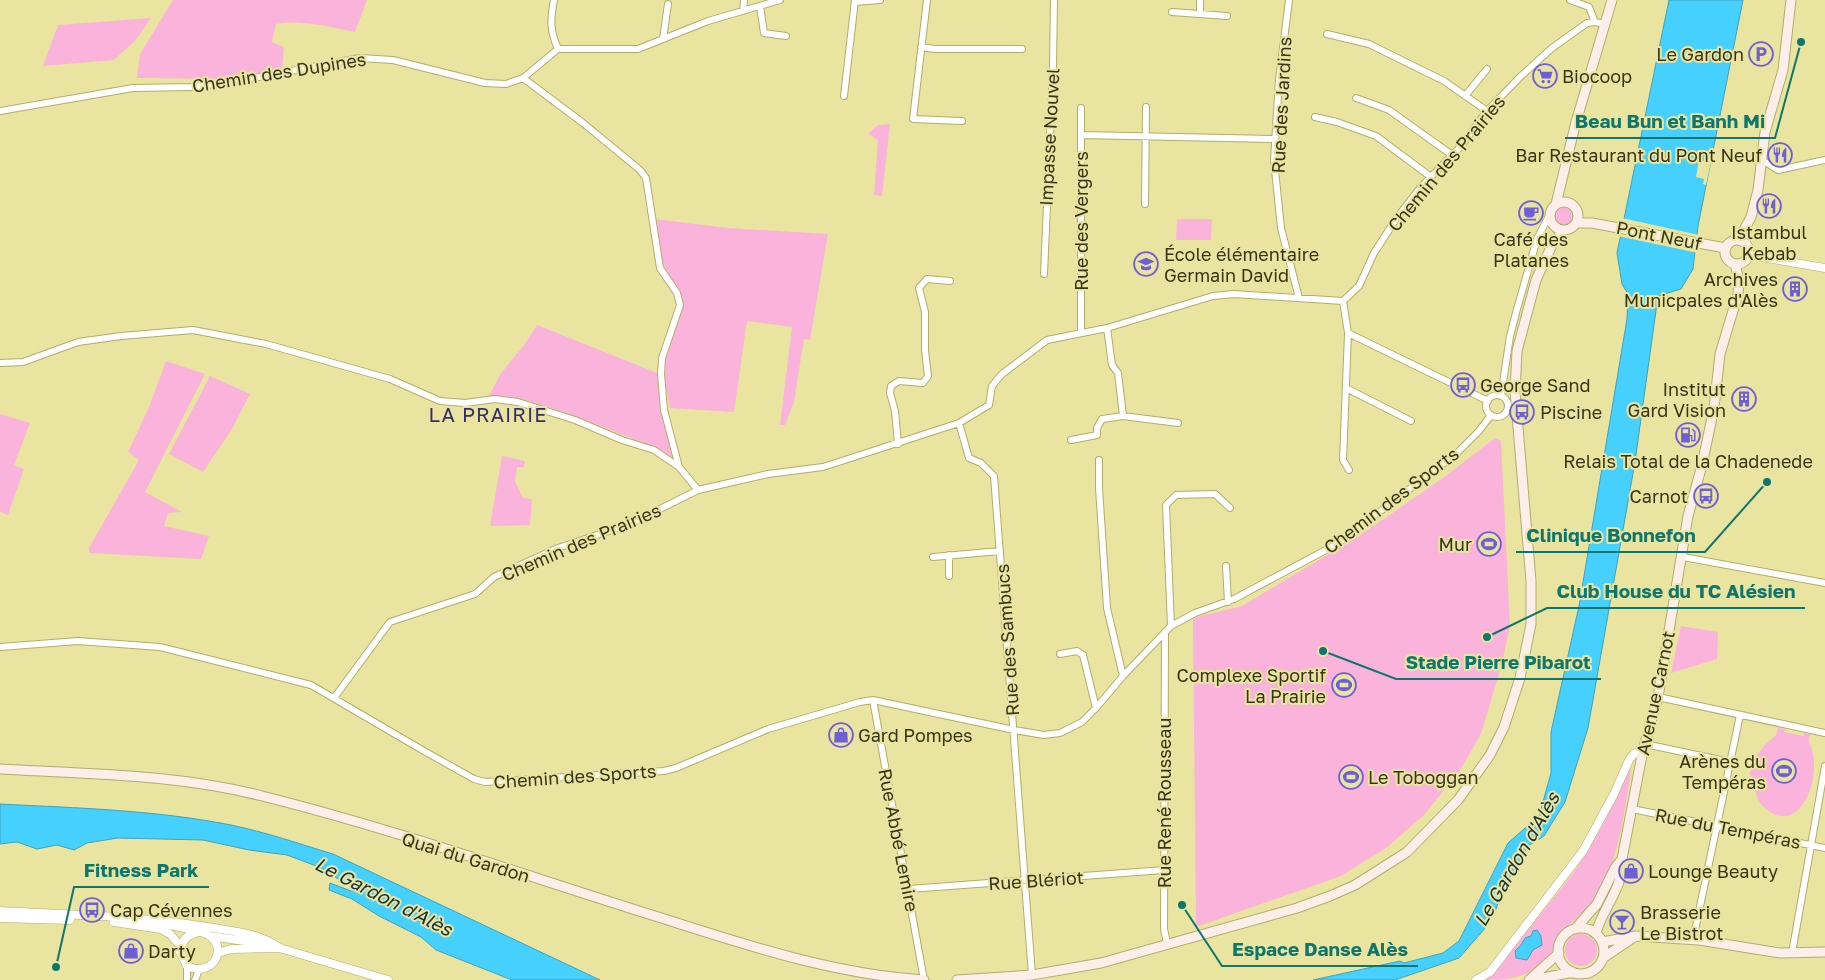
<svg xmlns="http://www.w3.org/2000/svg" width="1825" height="980" font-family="'Golos Text',sans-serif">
<rect width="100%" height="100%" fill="#e9e5a0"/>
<!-- green -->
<path fill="#fab4db" d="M173,0H367L355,32C330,27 301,19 276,24L272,42L284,47L282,70L232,79L137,78L140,54Z
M151,18L135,41L114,60L43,66L58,25Z
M890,124L882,196L874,195L878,140L868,134L878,125Z
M1554 216a10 10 0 1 1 20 0a10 10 0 1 1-20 0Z
M655,219L728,228L828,234L810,340L804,339L794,402L785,425H780L792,327L747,321L734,412L670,408L663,372L667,349L682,308V299L661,260Z
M1177,219H1212L1211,240H1176Z
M537,325L657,373L670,448L674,459L662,450C632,440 511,385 488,398L501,373L525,344Z
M166,361L205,374L145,492L182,512L168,513L164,526L209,536L201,559L89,553V548L139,460L128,452L149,407Z
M210,376L250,394L232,429L203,472L169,454Z
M0,414L30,423L14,465L24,469L8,515L0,512Z
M1495,438L1501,441L1510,626L1501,667L1481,734L1459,772L1423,816L1386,848L1341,876L1196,927L1193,618L1242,606L1359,536L1443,478Z
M502,456L525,461L524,467H517L515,481L523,498L532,499L530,525L490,526Z
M1681,626L1718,632L1717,659L1671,673Z
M1778,728L1785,729L1784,732L1803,736L1804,733L1810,734L1809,742C1825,773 1801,838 1766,809C1753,799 1756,783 1749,773L1751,771V760L1755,758L1764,746L1776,735Z
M1632,766C1624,810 1620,864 1593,901C1584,914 1570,922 1560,934C1556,940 1555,948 1550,954C1533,977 1512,980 1486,980L1496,971L1575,871L1602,826Z
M1565 950a16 16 0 1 1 32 0a16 16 0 1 1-32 0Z"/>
<!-- water -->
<path fill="#45d0fe" stroke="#41a2b9" d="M1669,0H1743L1698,226L1693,269L1681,289L1658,296L1635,462L1588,728L1565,802L1544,836L1528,846L1503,889L1496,909L1487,926L1459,958L1395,980H1313L1400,961L1404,963L1443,953L1459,941L1508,843L1539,816L1551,773V732L1579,606L1627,319L1628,294L1622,284L1617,253Z
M0,804C77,808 155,810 231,825C265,832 300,844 333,854L600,980H512L436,950L421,937L379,916L352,899L329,890L330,883L351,891L356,890L319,867L287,855L249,850L203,840L118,838L87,843L74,850L57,845L37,849L17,842L0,844Z
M1537,930L1541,936L1542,945L1533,950L1527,960L1516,958L1515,951L1521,945L1525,938L1531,936L1533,931Z"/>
<!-- pier -->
<path fill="#e9e5a0" d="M1699,160L1711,162L1706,185L1703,184L1704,179L1696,177Z
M1622,218L1699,235L1698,253L1618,236Z"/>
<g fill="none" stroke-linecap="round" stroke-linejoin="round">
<!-- minor casing -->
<g stroke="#b2ad6a" stroke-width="8">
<path id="minor" d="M554,0C550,20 550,31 558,49
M927,0L913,119L962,121
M1289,0L1279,80L1274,160L1281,228L1299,298
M1570,0L1589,7L1595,22
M855,2L880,0
M760,6L764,33L786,36
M743,11L744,0
M1172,12L1227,16
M1200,14V0
M1327,34L1369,44L1444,81L1487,111
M663,39L668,4
M921,47L935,49H1022
M523,78L583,123L640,170L646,178L660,268L677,293L680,305L662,358L661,374L664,410L679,467L698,490
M844,96L855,0
M1465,96L1487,69
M1356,98L1389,110L1452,155
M0,111L133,88L191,87L238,81L360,58L393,60L485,83L506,84L523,78L558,49H638L708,21L780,0
M1315,117L1337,122L1376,136L1431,177
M1081,135L1275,139
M1762,160L1778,170L1825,160
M1145,204L1146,107
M1044,274L1053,67L1054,0
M1343,301L1348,333L1343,460L1349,470
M1107,328L1112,365L1118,373L1123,416L1178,423
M1081,333V108
M1348,333L1488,401
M0,363L23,362L78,342L121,336L193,330L266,344L390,379L440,401L465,403L495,399L518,402L575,420L622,440L654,450L679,467
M1346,388L1411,421
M1486 406a11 11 0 1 1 22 0a11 11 0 1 1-22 0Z
M1501,396L1510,336L1517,309L1537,239L1549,216
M959,423L969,458L981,463L994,476L1032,975
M1071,440L1097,435V428L1102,419L1123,416
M898,444L895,411L890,393L891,386L899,381L923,383L928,376L925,350V312L919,288L927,279L950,281
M1099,460V488L1107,608L1123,676
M949,555V576
M933,557L1000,551
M1683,557L1825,583
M1226,566L1228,602
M1171,626L1166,505L1176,495L1215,494L1230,508
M1165,632L1164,929L1167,943
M0,647L78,641L160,647L311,685L424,751L474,779L485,782L664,771L676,768L768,729L860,702L873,700L1014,730L1044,735L1060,733L1082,722L1096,708L1123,676L1171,626L1195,613L1234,599L1337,544L1457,453L1479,431L1491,415
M1060,654L1077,651L1083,655L1096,708
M1658,697L1825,733
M334,698L390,622L475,594L494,577L558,548L630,524L698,490L768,474L823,467L959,423L989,405L992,386L1002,374L1047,340L1107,328L1213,296L1234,294L1343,301L1359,286L1374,253L1396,219L1420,188L1461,146L1487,111L1520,77L1552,48L1587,23L1595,22L1605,24
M873,700L924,980
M1645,744L1730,762
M1632,809L1825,848
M909,889L1164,870
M1693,940L1740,715
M1792,953L1825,766
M187,980V966
M195,980L199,970"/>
</g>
<!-- tertiary casing -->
<g stroke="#b2ad6a" stroke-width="9">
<path id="tertiary" d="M1749,255L1825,268
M0,911C71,915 144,916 214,928C237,932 261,934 280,948
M0,918L70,920
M114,922L161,929L170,934L181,947
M165,924C176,927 202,930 210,936C229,951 210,978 187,966L180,952C181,941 187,934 199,932
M210,936L265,944
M276,947L388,980
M218,953L231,949L280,948
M1476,980L1490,972L1583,851L1614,794L1629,760L1634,754L1643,750"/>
</g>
<!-- secondary casing -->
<g stroke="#b2ad6a" stroke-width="11">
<path id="secondary" d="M1550 216a14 14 0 1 1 28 0a14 14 0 1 1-28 0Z
M1556,204L1576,122L1612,0
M1576,223H1592L1725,248
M1739,239L1751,217L1758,190L1765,132L1783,70L1791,0
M1725 252a12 12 0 1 1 24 0a12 12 0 1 1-24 0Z
M0,769C87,774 177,774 262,796C394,829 524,875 655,916C744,944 830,974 924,980
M1558 951a23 23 0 1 1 46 0a23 23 0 1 1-46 0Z
M1575,929L1597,904L1615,868L1622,859
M1596,933C1603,907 1624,888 1622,859L1643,750L1658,697L1688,516L1702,465L1714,408L1720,354L1738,294L1739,280L1735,264
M1602,942L1636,936L1699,940L1780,953L1825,952
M1603,958L1634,937
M957,980L1032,975L1101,963L1297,908L1330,896L1355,885L1407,852L1458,800L1490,755L1504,727L1520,678L1531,624V581L1515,392L1517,351L1536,280L1552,245L1562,231
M1529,980L1559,953
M1533,980L1573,972"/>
</g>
<!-- minor -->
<use href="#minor" stroke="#fff" stroke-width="6"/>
<!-- tertiary -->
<use href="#tertiary" stroke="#fff" stroke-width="8"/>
<!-- secondary -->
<use href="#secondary" stroke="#fceee8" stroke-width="9"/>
</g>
<!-- icons -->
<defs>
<g id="parking-ring" transform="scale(1.25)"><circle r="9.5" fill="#e9e5a0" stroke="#6e5ed8" stroke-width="1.5"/><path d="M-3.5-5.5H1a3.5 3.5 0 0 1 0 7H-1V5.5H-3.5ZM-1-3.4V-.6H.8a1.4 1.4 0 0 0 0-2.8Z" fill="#6e5ed8"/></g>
<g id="supermarket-ring" transform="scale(1.25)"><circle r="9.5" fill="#e9e5a0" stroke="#6e5ed8" stroke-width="1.5"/><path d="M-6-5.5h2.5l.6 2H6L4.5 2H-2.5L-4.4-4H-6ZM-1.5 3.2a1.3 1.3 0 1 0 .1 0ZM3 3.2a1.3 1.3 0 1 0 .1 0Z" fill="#6e5ed8"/></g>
<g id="restaurant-ring" transform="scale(1.25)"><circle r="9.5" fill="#e9e5a0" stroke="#6e5ed8" stroke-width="1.5"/><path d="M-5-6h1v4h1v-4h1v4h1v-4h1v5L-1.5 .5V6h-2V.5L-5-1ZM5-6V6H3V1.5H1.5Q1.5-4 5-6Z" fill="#6e5ed8"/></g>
<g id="cafe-ring" transform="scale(1.25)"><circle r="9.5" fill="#e9e5a0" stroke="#6e5ed8" stroke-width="1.5"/><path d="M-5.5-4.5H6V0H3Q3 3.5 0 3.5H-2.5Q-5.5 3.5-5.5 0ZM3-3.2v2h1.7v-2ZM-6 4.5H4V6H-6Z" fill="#6e5ed8"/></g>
<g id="school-ring" transform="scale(1.25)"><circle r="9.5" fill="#e9e5a0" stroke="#6e5ed8" stroke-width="1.5"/><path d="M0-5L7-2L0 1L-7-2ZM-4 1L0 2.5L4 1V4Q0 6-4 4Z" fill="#6e5ed8"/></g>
<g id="building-ring" transform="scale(1.25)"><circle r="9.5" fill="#e9e5a0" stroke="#6e5ed8" stroke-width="1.5"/><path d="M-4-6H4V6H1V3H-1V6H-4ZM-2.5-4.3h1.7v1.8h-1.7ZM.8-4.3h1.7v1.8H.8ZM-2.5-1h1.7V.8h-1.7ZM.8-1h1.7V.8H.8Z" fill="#6e5ed8"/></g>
<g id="bus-ring" transform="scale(1.25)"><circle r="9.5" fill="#e9e5a0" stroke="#6e5ed8" stroke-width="1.5"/><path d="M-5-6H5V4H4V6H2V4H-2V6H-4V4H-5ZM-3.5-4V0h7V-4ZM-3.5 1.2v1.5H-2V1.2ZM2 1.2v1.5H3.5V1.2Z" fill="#6e5ed8"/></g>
<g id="fuel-ring" transform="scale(1.25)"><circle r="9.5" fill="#e9e5a0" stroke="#6e5ed8" stroke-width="1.5"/><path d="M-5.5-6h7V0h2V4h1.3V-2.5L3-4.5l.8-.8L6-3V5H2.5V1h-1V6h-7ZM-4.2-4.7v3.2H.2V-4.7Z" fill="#6e5ed8"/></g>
<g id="stadium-ring" transform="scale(1.25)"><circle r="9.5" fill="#e9e5a0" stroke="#6e5ed8" stroke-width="1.5"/><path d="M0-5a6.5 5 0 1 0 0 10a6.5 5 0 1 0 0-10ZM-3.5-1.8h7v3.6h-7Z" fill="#6e5ed8"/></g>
<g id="shop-ring" transform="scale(1.25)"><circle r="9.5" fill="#e9e5a0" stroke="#6e5ed8" stroke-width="1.5"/><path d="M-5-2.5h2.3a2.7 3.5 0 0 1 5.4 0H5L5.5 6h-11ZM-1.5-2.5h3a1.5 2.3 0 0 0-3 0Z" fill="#6e5ed8"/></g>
<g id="bar-ring" transform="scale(1.25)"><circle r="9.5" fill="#e9e5a0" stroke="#6e5ed8" stroke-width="1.5"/><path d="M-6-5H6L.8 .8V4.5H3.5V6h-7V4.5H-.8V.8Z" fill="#6e5ed8"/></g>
</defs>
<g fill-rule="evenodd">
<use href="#parking-ring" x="1761" y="54"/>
<use href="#supermarket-ring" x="1545" y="76"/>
<use href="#restaurant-ring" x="1780" y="155"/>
<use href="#restaurant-ring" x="1769" y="206"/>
<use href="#cafe-ring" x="1531" y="213"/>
<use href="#school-ring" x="1146" y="264"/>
<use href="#building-ring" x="1795" y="289"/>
<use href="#bus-ring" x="1463" y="385"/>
<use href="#building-ring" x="1744" y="399"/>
<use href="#bus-ring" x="1522" y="412"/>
<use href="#fuel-ring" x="1688" y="435"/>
<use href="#bus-ring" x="1706" y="496"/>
<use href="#stadium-ring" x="1489" y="544"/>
<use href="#stadium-ring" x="1344" y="685"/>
<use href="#shop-ring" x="841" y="735"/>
<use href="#stadium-ring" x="1784" y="771"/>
<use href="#stadium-ring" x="1351" y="777"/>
<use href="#shop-ring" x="1631" y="871"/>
<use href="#bus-ring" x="92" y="910"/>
<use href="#bar-ring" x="1622" y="922"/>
<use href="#shop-ring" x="131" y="951"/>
</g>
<g text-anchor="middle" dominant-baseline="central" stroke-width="4" stroke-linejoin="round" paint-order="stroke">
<!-- poi labels -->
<g font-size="18" fill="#373519" stroke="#e9e5a0" text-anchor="start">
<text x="1744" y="54" text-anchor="end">Le Gardon</text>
<text x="1562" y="76">Biocoop</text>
<text x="1762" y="155" text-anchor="end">Bar Restaurant du Pont Neuf</text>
<text x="1769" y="232" text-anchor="middle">Istambul<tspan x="1769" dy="21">Kebab</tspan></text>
<text x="1531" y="239" text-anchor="middle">Café des<tspan x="1531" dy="21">Platanes</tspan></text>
<text x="1164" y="254">École élémentaire<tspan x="1164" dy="21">Germain David</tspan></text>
<text x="1778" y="279" text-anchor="end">Archives<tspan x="1778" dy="21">Municpales d'Alès</tspan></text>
<text x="1480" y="385">George Sand</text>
<text x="1726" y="389" text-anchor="end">Institut<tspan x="1726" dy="21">Gard Vision</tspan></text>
<text x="1540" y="412">Piscine</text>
<text x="1688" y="461" text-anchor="middle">Relais Total de la Chadenede</text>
<text x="1688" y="496" text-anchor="end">Carnot</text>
<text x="1472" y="544" text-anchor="end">Mur</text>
<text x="1326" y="675" text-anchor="end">Complexe Sportif<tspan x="1326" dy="21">La Prairie</tspan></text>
<text x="858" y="735">Gard Pompes</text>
<text x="1766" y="761" text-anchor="end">Arènes du<tspan x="1766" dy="21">Tempéras</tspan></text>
<text x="1368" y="777">Le Toboggan</text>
<text x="1648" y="871">Lounge Beauty</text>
<text x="110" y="910">Cap Cévennes</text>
<text x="1640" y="912">Brasserie<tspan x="1640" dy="21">Le Bistrot</tspan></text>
<text x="148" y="951">Darty</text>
</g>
<!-- street labels -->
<g font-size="18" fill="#373519" stroke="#e9e5a0">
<text transform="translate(279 72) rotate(-9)">Chemin des Dupines</text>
<text transform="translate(1281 105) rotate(-87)">Rue des Jardins</text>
<text transform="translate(1049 137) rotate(-87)">Impasse Nouvel</text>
<text transform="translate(1446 163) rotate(-50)">Chemin des Prairies</text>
<text transform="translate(1081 221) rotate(-90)">Rue des Vergers</text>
<text transform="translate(1659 235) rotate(11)">Pont Neuf</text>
<text transform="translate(1391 500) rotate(-37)">Chemin des Sports</text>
<text transform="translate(581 542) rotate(-23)">Chemin des Prairies</text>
<text transform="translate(1007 640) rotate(-94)">Rue des Sambucs</text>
<text transform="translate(1655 693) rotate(-78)">Avenue Carnot</text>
<text transform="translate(575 776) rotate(-4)">Chemin des Sports</text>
<text transform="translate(1164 803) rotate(-90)">Rue René Rousseau</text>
<text transform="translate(1728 828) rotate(11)">Rue du Tempéras</text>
<text transform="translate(899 840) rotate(79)">Rue Abbé Lemire</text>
<text transform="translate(466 857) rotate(17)">Quai du Gardon</text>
<text transform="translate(1036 880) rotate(-4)">Rue Blériot</text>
</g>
<!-- water labels -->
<g font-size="19" font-style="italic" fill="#16333d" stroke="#e9e5a0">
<text transform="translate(1516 859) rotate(-60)">Le Gardon d'Alès</text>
<text transform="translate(384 896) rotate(27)">Le Gardon d'Alès</text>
</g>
<!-- quarter labels -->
<g font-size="20" letter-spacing="1" fill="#332d68" stroke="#e9e5a0">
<text x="488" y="414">LA PRAIRIE</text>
</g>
</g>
<!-- callouts -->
<path fill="none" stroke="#0f766e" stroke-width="2" d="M1801 42L1775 138H1565M1767 482L1705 552H1516M1487 637L1547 608H1805M1323 651L1396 679H1601M56 967L74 887H209M1182 905L1222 966H1418"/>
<g fill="#0f766e" stroke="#e9e5a0" stroke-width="2">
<circle cx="1801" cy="42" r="5"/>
<circle cx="1767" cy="482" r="5"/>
<circle cx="1487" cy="637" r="5"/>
<circle cx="1323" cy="651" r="5"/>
<circle cx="56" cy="967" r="5"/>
<circle cx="1182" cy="905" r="5"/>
</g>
<g font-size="19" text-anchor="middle" font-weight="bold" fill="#0f766e" stroke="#e9e5a0" stroke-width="4" stroke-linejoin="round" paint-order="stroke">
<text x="1670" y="128">Beau Bun et Banh Mi</text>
<text x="1611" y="542">Clinique Bonnefon</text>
<text x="1676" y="598">Club House du TC Alésien</text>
<text x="1498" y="669">Stade Pierre Pibarot</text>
<text x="141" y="877">Fitness Park</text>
<text x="1320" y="956">Espace Danse Alès</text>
</g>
</svg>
